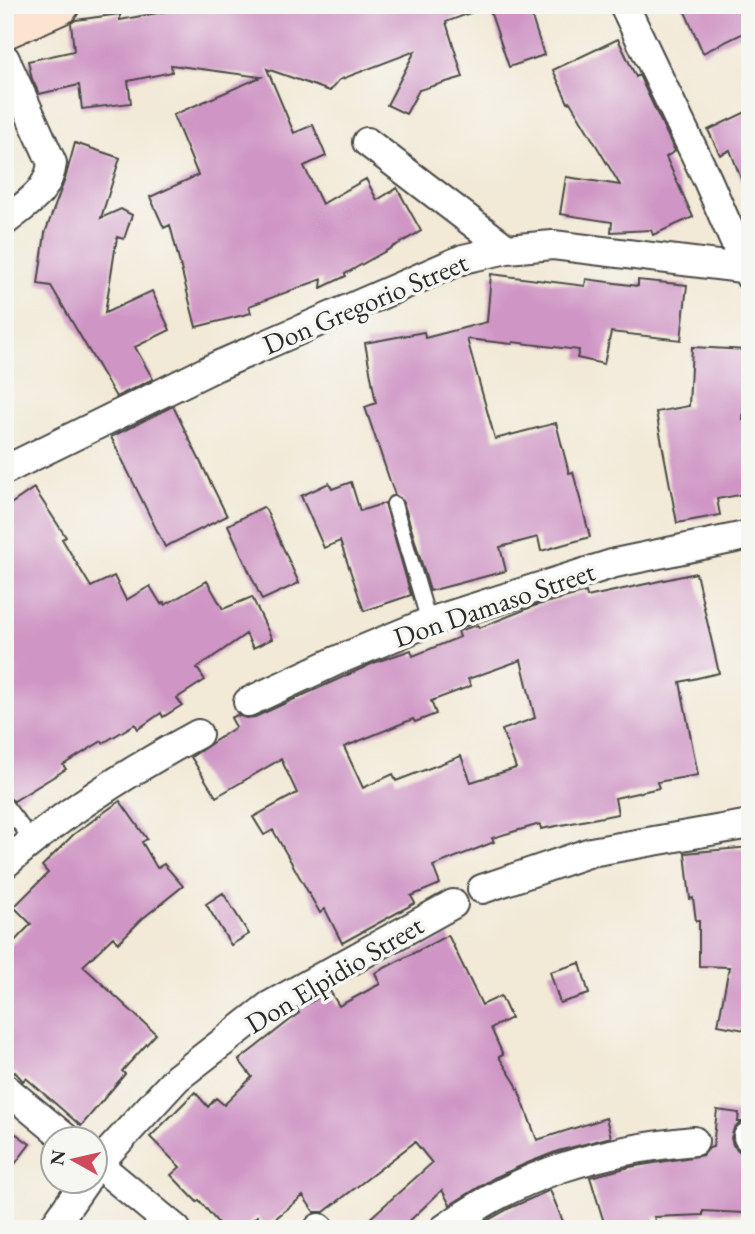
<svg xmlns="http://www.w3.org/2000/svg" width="755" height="1234" font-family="'EB Garamond',serif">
<rect width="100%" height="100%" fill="#f6f6f2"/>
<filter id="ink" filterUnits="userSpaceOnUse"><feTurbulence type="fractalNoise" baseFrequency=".0143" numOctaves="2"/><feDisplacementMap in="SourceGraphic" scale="14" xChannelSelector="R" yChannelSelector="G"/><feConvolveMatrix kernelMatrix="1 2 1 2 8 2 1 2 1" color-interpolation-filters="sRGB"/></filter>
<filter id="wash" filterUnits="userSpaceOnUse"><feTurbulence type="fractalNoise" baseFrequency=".00686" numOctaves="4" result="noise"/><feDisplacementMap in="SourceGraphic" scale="28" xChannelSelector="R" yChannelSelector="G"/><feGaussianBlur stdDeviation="1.57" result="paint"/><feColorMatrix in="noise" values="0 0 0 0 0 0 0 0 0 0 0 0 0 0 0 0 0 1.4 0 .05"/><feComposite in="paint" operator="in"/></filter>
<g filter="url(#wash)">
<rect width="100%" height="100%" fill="#f2e9d6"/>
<g id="blocks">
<!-- building -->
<path fill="#cf95c5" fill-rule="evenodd" d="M199,5H485L486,7L446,22L463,77L419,90L406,114L387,105L415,51L339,80L330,91L267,69L294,133L313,125L326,156L304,166L322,204L366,179L377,200L397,188L421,231L345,274L346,276L321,288L322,279L249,306L251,313L196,327L170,225L164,228L150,197L198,175L173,115L261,77L171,65L172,72L128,81L131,103L82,109L79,85L39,94L32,79L28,61L74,51L71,23L76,20L120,14V20Z
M488,5H528L544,55L509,67Z
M682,5H745L750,14V30L703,53Z
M618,39L636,77L639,75L675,151L666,157L693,217L653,235L651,230L611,232L612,222L560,214L566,177L620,185L570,102L568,103L553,70Z
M750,110V197H748L730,150L720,155L708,130Z
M75,143L120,158L101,218L121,209L132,215L124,239L117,237L105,313L152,291L170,330L135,347L153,379L116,397L51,286L38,284L45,233L65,179Z
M491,274L585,286L586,279L638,286V280L687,285L681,340L611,332L604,364L577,358L579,350L513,342L512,344L467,339L495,439L556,423L569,473L573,472L590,537L541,551L538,537L500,547L506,571L430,591L403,501L395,495L392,487L365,407L376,403L365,343L424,332L425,338L487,322Z
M692,347L747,350L743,420L750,419V493L717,499L720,515L677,523L656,412L689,406Z
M173,406L227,516L165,547L111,437Z
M351,482L360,511L385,503L411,595L364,611L340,541L324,548L301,496L329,483L332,489Z
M34,488L66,537L62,539L91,587L114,576L126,600L150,586L161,604L164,602L165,605L207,581L223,609L252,597L272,639L253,648L246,634L197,668L205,680L177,698L182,705L163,717L161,713L138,729L135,724L103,743L102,741L63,765L66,769L14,801L5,796V508Z
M263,507L266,510L299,583L262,600L228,525Z
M696,573L719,673L680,682L698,775L657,782L659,788L615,798L618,814L541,829L540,824L492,838L494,842L433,866L440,884L411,896L415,903L342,943L325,909L320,913L273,830L264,835L253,817L297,793L281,759L216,797L191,757L236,727L231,718L237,715L246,718L255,717L376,662L411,650L413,656L460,637L458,631L478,625L479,628L534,606L586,592L587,597ZM521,660L535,718L502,730L516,768L471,782L461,756L396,781L393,774L363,788L344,747L413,719L415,722L436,714L431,701L471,686L468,679Z
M120,801L147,839L142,842L157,868L164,864L183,886L142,919L118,943L113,937L83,966L156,1034L122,1071L125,1074L81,1126L26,1078L23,1081L15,1072L13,1074L5,1072V951L31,924L14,907L48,873L42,866L74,834Z
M750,847V1031L718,1025L729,967L699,966V921H696L693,898L690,899L685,853Z
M223,893L249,934L231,945L206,904Z
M448,935L482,1005L501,996L511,1018L491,1028L503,1055L499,1057L516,1084L537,1140L606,1118L611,1137L558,1151L525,1164L494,1178L450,1205L442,1190L401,1229H358L432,1163L415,1142L324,1212H314L303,1196L265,1227L257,1216L243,1229H223L199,1200L197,1202L171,1175L180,1167L150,1137L195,1092L208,1107L216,1098L224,1105L252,1077L239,1060L299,1013L297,1010L330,991L339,1006L380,984L375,973Z
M580,963L589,994L560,1003L550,972Z
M717,1110L739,1113L738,1122H742L734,1128L731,1138L733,1145L739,1151L750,1154V1205H745L744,1213L703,1211V1215L654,1217L658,1229H606L590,1177L630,1167L703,1155L709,1148L713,1147Z
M5,1126L30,1144L5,1177Z
M550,1190L566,1229L476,1227L510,1208Z"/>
</g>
</g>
<g filter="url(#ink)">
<use href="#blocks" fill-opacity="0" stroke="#494845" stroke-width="2"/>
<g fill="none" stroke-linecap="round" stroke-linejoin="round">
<!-- lane casing -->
<g stroke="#494845" stroke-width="18">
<path id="lane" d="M394,504L429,622
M5,805L32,840"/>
</g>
<!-- street casing -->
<g stroke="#494845" stroke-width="32">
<path id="street" d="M624,5L708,181L750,277
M5,59L52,163C49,192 26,204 5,221
M367,142L507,249
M5,470L217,366L463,259L507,249L553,245L750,269
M248,702L338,660L429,622L615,563L750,535
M5,864C64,812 129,771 198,734
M482,889L591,852L750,824
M5,1088L68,1140
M748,1137H750
M94,1161L176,1229
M94,1168L177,1078L269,1006L453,904
M319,1228L320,1229
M52,1229L85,1182
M444,1229C520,1173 601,1150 694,1141"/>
</g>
<!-- secondary casing -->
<g stroke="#494845" stroke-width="42">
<path id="secondary" d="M5,29L60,5"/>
</g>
<!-- lane -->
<use href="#lane" stroke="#fff" stroke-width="14"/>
<!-- street -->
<use href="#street" stroke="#fff" stroke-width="28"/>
<!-- secondary -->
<use href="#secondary" stroke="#fde4d1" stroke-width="38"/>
</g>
</g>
<g text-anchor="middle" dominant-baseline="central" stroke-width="7" stroke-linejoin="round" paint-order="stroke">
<!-- street labels -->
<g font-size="28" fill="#2b2b2b" stroke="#f6f6f2">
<text transform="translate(365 303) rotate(-23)">Don Gregorio Street</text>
<text transform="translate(494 604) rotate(-19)">Don Damaso Street</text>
<text transform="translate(334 974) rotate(-31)">Don Elpidio Street</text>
</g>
</g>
<!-- margin -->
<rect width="755" height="1234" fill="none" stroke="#f6f6f2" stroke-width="28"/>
<!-- north arrow -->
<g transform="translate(74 1160) rotate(278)"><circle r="33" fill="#f6f6f2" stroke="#a5a5a2" stroke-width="2"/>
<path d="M0-5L12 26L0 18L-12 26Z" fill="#d1495b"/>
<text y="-10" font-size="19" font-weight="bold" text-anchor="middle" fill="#2b2b2b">N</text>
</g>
</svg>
